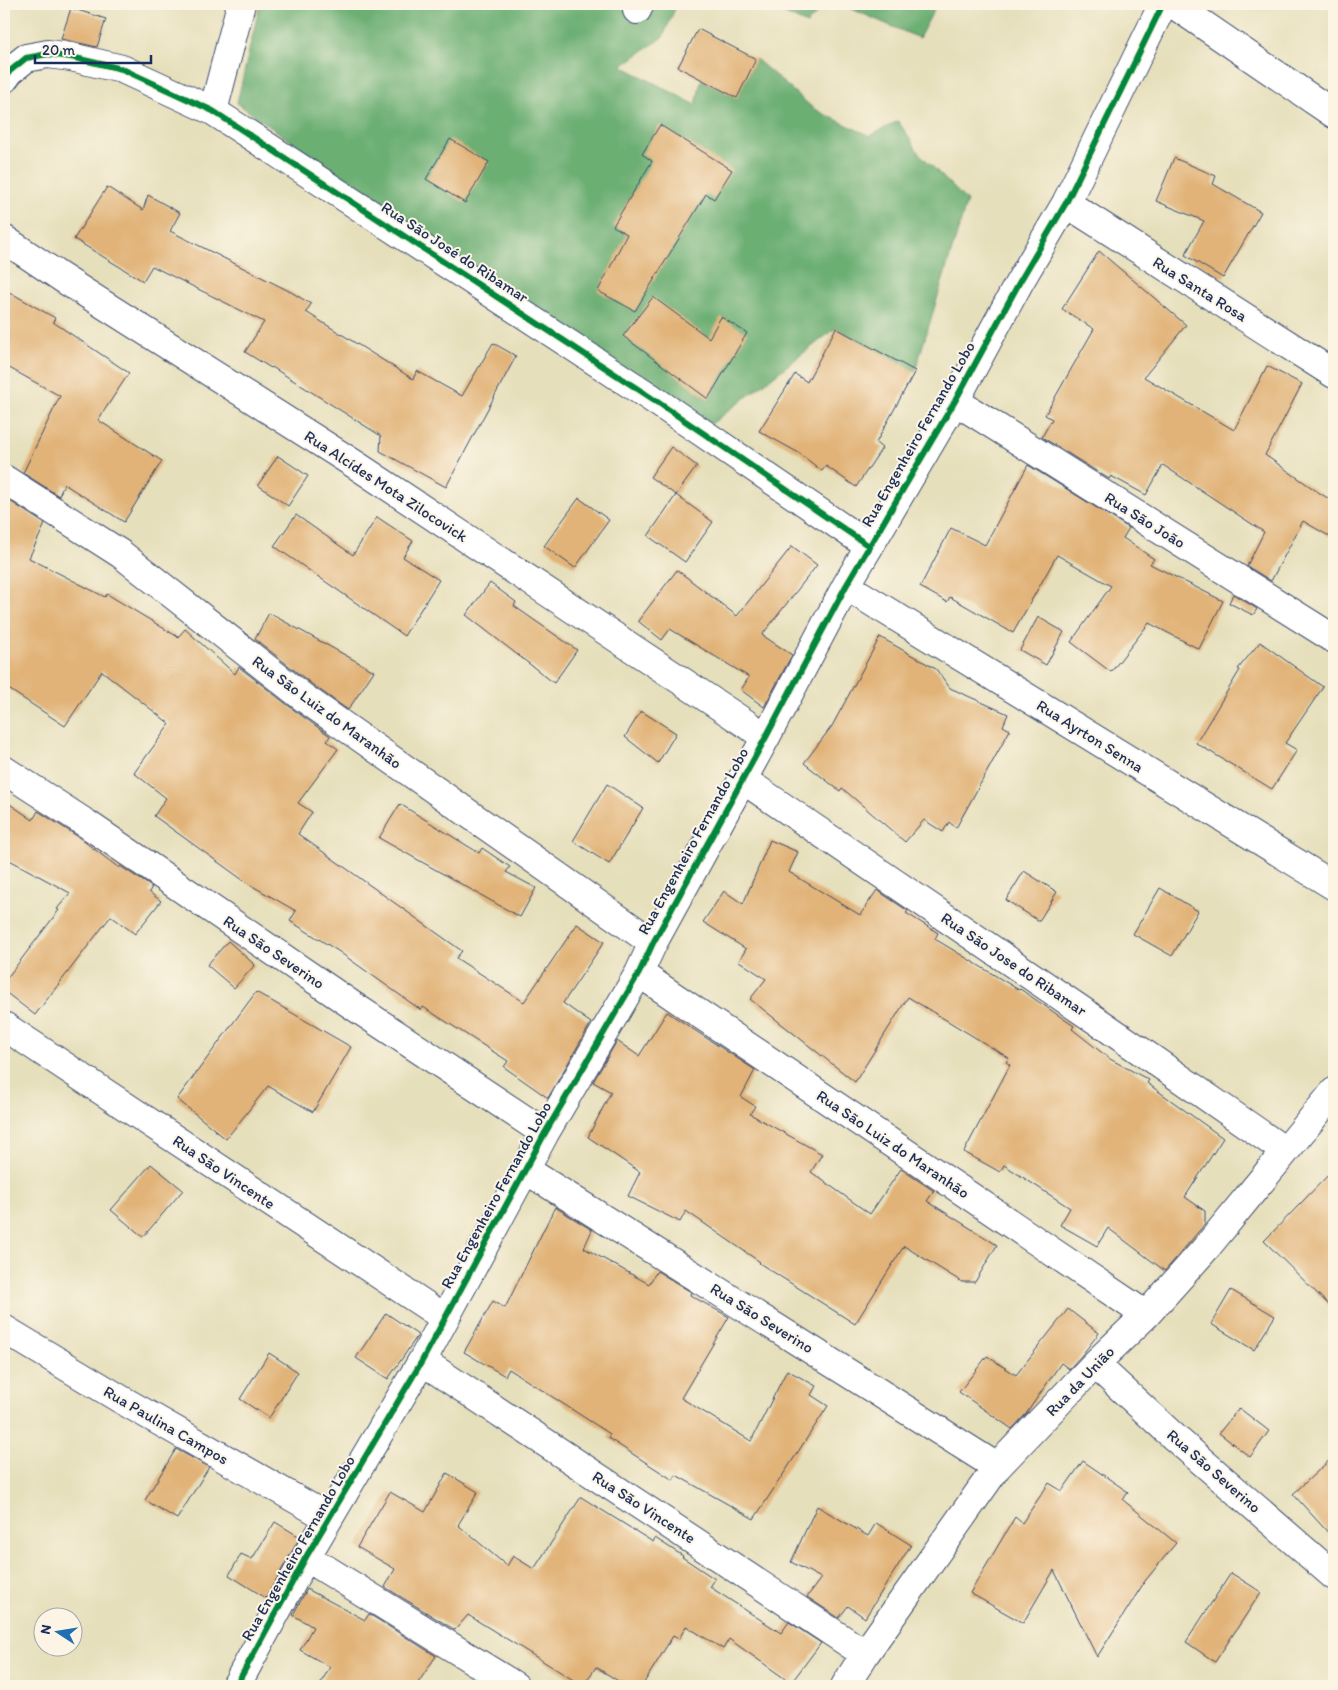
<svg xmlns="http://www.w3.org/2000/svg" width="1338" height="1690" font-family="Itim,sans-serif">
<rect width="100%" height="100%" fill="#fcf5e5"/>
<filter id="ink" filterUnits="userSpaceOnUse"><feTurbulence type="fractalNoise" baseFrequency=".02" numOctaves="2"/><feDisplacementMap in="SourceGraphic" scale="10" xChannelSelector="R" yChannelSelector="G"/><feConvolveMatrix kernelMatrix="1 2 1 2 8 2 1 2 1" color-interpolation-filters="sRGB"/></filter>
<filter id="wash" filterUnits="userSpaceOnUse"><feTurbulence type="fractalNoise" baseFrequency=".0096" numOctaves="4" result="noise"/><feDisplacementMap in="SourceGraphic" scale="20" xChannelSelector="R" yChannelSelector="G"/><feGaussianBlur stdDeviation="1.12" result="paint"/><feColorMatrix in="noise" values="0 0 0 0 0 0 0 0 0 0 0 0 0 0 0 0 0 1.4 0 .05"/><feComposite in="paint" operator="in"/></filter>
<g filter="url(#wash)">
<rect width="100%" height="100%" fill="#e6dfbb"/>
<!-- forest -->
<path fill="#6caf73" stroke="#446f68" d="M260,4H677L663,37L622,66L696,105L701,80L737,97L756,59L814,109L870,136L898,121L919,153L967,201L915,371L836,328L701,432L237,103Z
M763,4H825L807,24Z
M840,4H937L919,38Z"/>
<g id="blocks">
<!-- building -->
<path fill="#e1b378" d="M71,8L106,19L97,47L61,39Z
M698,29L756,59L737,98L678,67Z
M660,125L732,170L714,199L706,194L635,311L598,291L627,234L613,226L652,161L642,154Z
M450,139L489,162L465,203L426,179Z
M1174,158L1216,176L1213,184L1261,212L1223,278L1185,255L1204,221L1156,201Z
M107,187L143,210L148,195L180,213L170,231L291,292L311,304L306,312L413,379L417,371L462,396L493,343L516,356L446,487L380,451L381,436L272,367L271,368L245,352L264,322L152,266L143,281L74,239Z
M1099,251L1186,325L1144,377L1234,430L1267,366L1302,384L1265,455L1318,492L1334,502V539L1303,521L1271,581L1247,566L1264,532L1163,465L1146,495L1111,476L1109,479L1042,437L1052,419L1045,415L1094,329L1062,309Z
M4,289L55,318L53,322L129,373L98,420L162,461L124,522L64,484L59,496L23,473L60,396L4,365Z
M653,297L709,338L721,317L747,333L708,399L623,336Z
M836,328L915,371L876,443L882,448L856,487L826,466L822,471L799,453L759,431L795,374L807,382Z
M671,447L697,466L676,495L650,477Z
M278,456L308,476L288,506L258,485Z
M1028,465L1129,528L1123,538L1154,559L1150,564L1223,601L1199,649L1149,623L1111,672L1071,642L1111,586L1057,555L1013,633L950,597L947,602L920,587L951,528L985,545Z
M676,495L713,522L685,562L648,536Z
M579,498L609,520L575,568L544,546Z
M10,501L45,524L29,558L105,597L107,594L178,637L185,629L235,674L239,667L294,710L330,736L327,741L338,749L298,803L312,812L298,834L462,951L456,958L524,1002L577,924L604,942L563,1003L591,1023L548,1098L504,1067L508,1061L423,1007L421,1010L338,951L290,921L296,911L247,883L154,816L166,798L134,773L170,724L102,671L65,726L4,686V514Z
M296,515L353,555L377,517L413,541L403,557L439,580L404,636L274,546Z
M792,546L817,565L762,635L792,655L764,707L741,690L749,677L670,629L662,640L638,621L677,570L737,616Z
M490,583L516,602L514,606L577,650L554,683L466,615Z
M1233,594L1257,609L1253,615L1229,603Z
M269,613L374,671L348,710L313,685L255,639Z
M1038,617L1064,632L1046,665L1020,650Z
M880,637L936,669L950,688L1008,714L1003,726L1010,730L956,828L949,822L943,832L924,820L905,842L842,788L840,791L804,763L832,726Z
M1260,642L1323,687L1285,743L1297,750L1272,789L1196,743L1240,670L1238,669Z
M641,711L676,733L658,763L625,737Z
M607,784L643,808L609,864L573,841Z
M4,800L33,820L38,811L77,836L119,868L120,866L152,887L149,892L161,901L135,934L111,916L35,1015L4,991V982L59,910L57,909L70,893L4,857Z
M400,804L479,853L482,848L510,867L506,872L536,888L520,917L379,838Z
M770,840L798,852L789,872L860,915L877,890L908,911L906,913L938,933L935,939L1019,990L1020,989L1074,1026L1072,1029L1110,1059L1149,1080L1147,1083L1223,1138L1185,1197L1205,1211V1224L1165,1271L1108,1228L1097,1246L1060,1225L1070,1208L1004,1165L1000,1172L964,1152L1010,1065L1006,1062L1009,1058L908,997L855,1082L750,999L766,979L739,961L746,949L703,922L724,891L743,904Z
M1024,871L1057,892L1039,921L1006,900Z
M1160,888L1198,911L1172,956L1133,934Z
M228,941L255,965L234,988L207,965Z
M256,992L351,1047L313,1112L268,1086L226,1139L177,1099Z
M667,1012L755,1070L741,1097L755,1106L750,1114L822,1154L811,1172L870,1214L901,1169L934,1191L927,1201L997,1245L975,1282H962L904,1246L855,1324L759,1263L760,1262L686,1211L680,1222L628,1196L640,1172L588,1137L611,1092L593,1082L617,1041L639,1056Z
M151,1164L183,1190L143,1237L111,1210Z
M1334,1169V1310L1264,1241Z
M555,1207L592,1230L584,1248L649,1284L657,1271L691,1292L690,1295L729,1317L681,1398L751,1441L787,1370L816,1386L811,1395L828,1406L754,1519L676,1475L673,1480L608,1438L610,1434L509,1369L505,1376L464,1352L493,1301L505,1308Z
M1231,1290L1275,1316L1254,1350L1211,1324Z
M1068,1309L1099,1333L1082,1355L1069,1369L1061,1363L1026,1414L1012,1429L959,1392L987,1356L1016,1375Z
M386,1313L418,1335L388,1379L356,1358Z
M269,1353L298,1372L269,1418L240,1399Z
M1239,1408L1269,1431L1250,1457L1219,1433Z
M176,1449L209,1467L177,1519L145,1500Z
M1334,1456V1539L1293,1494Z
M1083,1461L1128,1492L1123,1500L1176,1543L1145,1581L1097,1657L1054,1570L1023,1623L970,1593L1015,1517L1022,1523L1049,1483L1062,1491Z
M447,1473L478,1492L458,1525L507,1566L513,1556L534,1569L581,1497L653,1542L655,1538L683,1556L682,1557L715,1579L710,1587L781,1633L789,1622L821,1643L791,1683L729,1639L723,1649L686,1626L679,1639L673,1636L642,1686H626L596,1667L583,1686L468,1615L455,1630L385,1587L395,1569L357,1547L390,1492L425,1512Z
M817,1506L868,1536L876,1523L911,1545L865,1618L848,1606L839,1618L807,1597L821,1578L791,1562Z
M275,1522L300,1537L266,1598L229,1575L241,1554L252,1559Z
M1231,1573L1261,1592L1215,1662L1186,1642Z
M307,1589L365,1620L369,1614L436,1656L416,1686H319L330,1667L300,1650L313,1627L293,1615Z"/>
</g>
</g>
<g filter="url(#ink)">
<use href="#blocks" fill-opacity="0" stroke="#39496c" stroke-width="1"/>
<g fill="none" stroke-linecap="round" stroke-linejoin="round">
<!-- street casing -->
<g stroke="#39496c" stroke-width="30">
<path id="street" d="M1173,4L1334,114
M637,10L640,4
M4,79L10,71L26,58L48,54L71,57L122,69L213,111L650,397L869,546
M213,111L241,4
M1066,203L1334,374
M4,239L62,278L359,467L766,737
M955,401L1334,639
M4,479L121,554L304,698L653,943
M846,586L1334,886
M4,770L87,824L352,1005L545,1133
M742,779L1106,1027L1285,1151
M639,973L1146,1315
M4,1026L445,1318
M526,1170L997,1467
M4,1329L122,1400L329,1518
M422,1361L865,1654
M1095,1364L1174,1437L1334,1576
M306,1557L515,1686
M236,1686L306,1557L422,1361L545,1133L639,973L653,943L766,737L846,586L955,401L1019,283L1066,203L1163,4
M845,1686L865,1654L997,1467L1095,1364L1146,1315L1206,1248L1334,1092"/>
</g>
<!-- street -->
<use href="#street" stroke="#fff" stroke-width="28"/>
<!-- cycleway casing -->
<g stroke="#fcf5e5" stroke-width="9">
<path id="cycleway" d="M4,79L10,71L26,58L48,54L71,57L122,69L213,111L650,397L869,546
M236,1686L306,1557L422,1361L545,1133L639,973L653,943L766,737L846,586L955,401L1019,283L1066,203L1163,4"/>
</g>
<!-- cycleway -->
<use href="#cycleway" stroke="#00873e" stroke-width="6"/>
</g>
</g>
<g text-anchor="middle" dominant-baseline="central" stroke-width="4" stroke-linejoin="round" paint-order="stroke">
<!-- street labels -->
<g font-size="16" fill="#1b2f5e" stroke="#fcf5e5">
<text transform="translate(455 252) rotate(33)">Rua São José do Ribamar</text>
<text transform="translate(1200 289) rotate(32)">Rua Santa Rosa</text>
<text transform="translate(918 434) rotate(-60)">Rua Engenheiro Fernando Lobo</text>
<text transform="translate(386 486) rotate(33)">Rua Alcídes Mota Zilocovick</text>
<text transform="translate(1145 520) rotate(32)">Rua São João</text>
<text transform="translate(327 712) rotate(36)">Rua São Luiz do Maranhão</text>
<text transform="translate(1090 736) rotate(32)">Rua Ayrton Senna</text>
<text transform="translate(693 841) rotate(-61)">Rua Engenheiro Fernando Lobo</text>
<text transform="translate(274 952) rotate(34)">Rua São Severino</text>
<text transform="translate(1014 964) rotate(34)">Rua São Jose do Ribamar</text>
<text transform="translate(893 1144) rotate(34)">Rua São Luiz do Maranhão</text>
<text transform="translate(224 1172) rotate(34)">Rua São Vincente</text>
<text transform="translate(496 1195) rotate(-61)">Rua Engenheiro Fernando Lobo</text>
<text transform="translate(762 1318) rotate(32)">Rua São Severino</text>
<text transform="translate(1080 1381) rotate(-46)">Rua da União</text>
<text transform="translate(166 1425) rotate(30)">Rua Paulina Campos</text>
<text transform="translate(1214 1471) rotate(41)">Rua São Severino</text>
<text transform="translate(644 1507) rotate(33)">Rua São Vincente</text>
<text transform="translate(298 1548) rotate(-60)">Rua Engenheiro Fernando Lobo</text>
</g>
</g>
<!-- margin -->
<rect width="1338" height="1690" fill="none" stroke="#fcf5e5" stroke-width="20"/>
<!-- north arrow -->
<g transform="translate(58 1632) rotate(282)"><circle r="24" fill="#fcf5e5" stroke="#a2a6af"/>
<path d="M0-4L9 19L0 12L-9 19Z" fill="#1f6fb2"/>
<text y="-8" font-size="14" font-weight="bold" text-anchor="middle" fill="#1b2f5e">N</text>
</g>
<!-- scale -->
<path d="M35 55v8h116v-8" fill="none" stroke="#1b2f5e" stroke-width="2.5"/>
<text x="42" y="55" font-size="15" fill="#1b2f5e" stroke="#fcf5e5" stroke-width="4" paint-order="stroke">20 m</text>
</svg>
